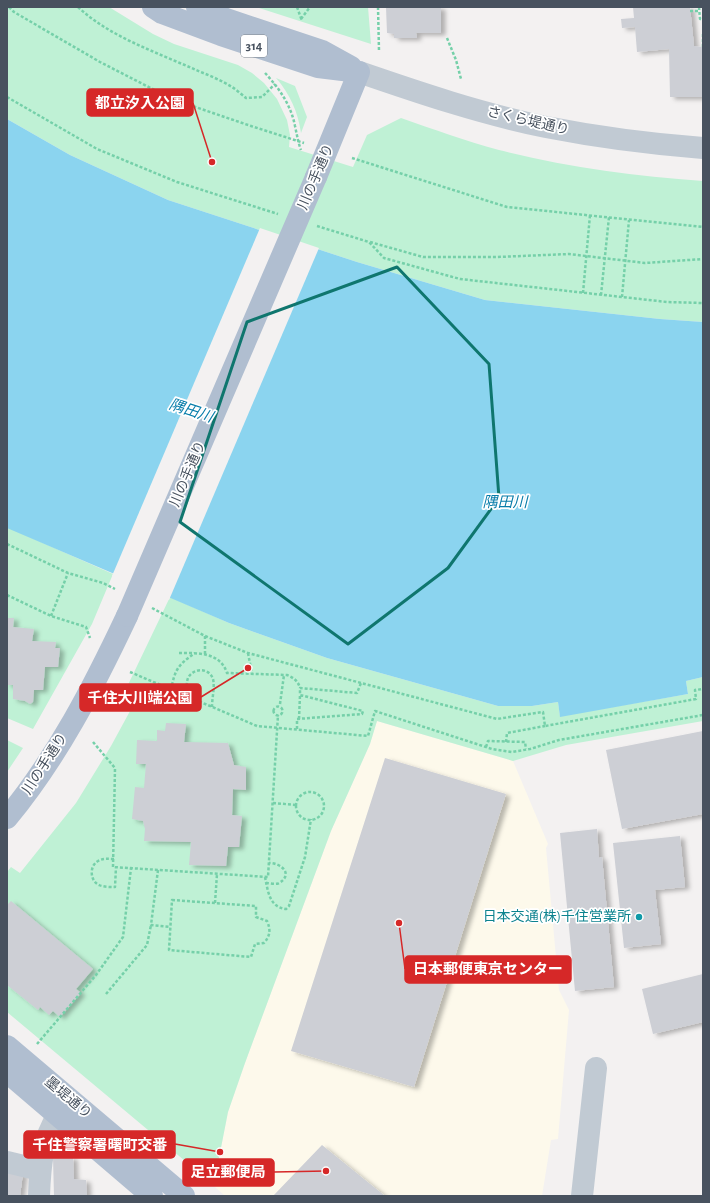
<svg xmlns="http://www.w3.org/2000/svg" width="710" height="1203" font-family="'Alegreya Sans','Noto Sans JP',sans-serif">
<defs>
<filter id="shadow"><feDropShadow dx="4.5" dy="2.5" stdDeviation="2" flood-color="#0004"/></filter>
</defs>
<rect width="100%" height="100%" fill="#f3f1f1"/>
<!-- commercial -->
<path fill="#fdf9eb" d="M377,721L513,761L548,844L546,848L559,990L569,1010L558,1139L551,1140L542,1196H225L203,1176L218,1163L228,1112L245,1063L331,831L370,744Z"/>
<!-- green -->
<path fill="#bff1d5" d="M7,7H109L153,34L174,44L238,65L252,73L264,83L277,99L287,120L290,135L289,147L353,167L367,135L401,118C433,129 465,141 499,150C566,167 634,176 703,181V322L660,319L485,300L357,262L168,200L70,155L7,119Z
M256,7H368L371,44Z
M276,78L295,86L307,117L301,133C298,112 290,94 276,78Z
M7,527L113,574L92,624L33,729L7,718Z
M170,597L229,623L327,658L498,706H532L558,702L560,716L688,694L686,681L703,677V721L566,745L513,761L377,721L370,744L331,831L245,1063L228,1112L218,1163L203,1176L7,1012V872L11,867L20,873L76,803L111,746L142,689H126Z
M7,740L23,748L7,772Z"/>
<!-- water -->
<path fill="#8bd4ef" d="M7,119L70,155L168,200L357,262L485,300L660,319L703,322V677L686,681L688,694L560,717L558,702L532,706H498L327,658L229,623L7,528Z"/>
<!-- pier -->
<path fill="#f3f1f1" d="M260,228L319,248L169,600L112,576Z"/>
<!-- building -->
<path fill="#cdcfd5" filter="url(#shadow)" d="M386,7H441V33H416L417,38H394V34L387,33Z
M633,7H690L694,46L703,47V97H670L669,49L637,52L635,27L622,28L621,19L634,18Z
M7,618H14L13,627L34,629L32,641L56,642L55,648H60L58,667H45L43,690H34L33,702L30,704L25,701L13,699V685H7Z
M166,723L186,724L184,742L228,743L234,765L246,767V790L233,789L232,815L242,816L239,847H228L226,866L189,865L191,842L144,841L145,829L143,821L132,819L135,787L144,788L146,764H136L137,740L157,741V730L165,731Z
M703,731V814L622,829L606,750Z
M385,758L506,794L414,1087L291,1051Z
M597,829L599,858L602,857L614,987L575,991L560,833Z
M680,836L685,887L655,890L661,944L624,948L613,843Z
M11,901L93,969L76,989L81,993L60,1017L53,1011L49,1015L40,1007L38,1010L7,985V905Z
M703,974V1022L653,1034L642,989Z
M322,1145L385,1196H273Z
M53,1157H73L74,1179L86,1180L87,1196H54Z
M7,1171L23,1173L20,1196H7Z"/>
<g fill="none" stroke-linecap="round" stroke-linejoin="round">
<!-- path -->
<path stroke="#75d0a9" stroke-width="2.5" stroke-dasharray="3 2" stroke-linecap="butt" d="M9,7L14,12L100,62L172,99L251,126L304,143
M78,7C110,37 156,52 196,70C208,75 221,80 232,87C237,90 242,95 246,98L262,97L275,84
M297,7L302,21
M378,7L379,51
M699,7L700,19H703
M690,11H700
M301,19L310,7
M447,38L456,60L461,79
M703,47V32
M265,73C279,88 291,105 295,126C297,135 298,142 301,150
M7,97L97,149L177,182L278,214
M352,158L507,207L703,227
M317,226L369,242L384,258L460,279L667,302L703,303
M370,242L423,257H497L569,254L645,263L703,259
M583,293L590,215
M601,295L609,217
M622,297L629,220
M7,544L68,573L103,583L115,589
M7,595L51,616L86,627L90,638
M152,608L205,636L248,653L497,719L543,712L545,726L696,699L695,690L703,689
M51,616L68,573
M205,636V654
M179,653C198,653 220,652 227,673L287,675C294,678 298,681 300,688
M248,653L252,674
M130,672L257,726L368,736L375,711L492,749L512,752L530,749L559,740L703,715
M171,690C175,669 178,665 195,653
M187,696C187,691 186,683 188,678C193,668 209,667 213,679C215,687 212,698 212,707
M280,704L284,675
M273.5 711a4.5 4.5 0 1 1 9 0a4.5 4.5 0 1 1-9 0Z
M299,719L300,695
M297,729V719L362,714L363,711L300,695V688L357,693L361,683
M93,742L115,768L113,867L268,877L278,715
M506,742L507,733L545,726
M486,747L488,741L525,742L526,749
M296 806a14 14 0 1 1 28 0a14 14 0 1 1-28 0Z
M273,803L296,805
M114,859C108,859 103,858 98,861C89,866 90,881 99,885C103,887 110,887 115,887L116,867
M158,870L151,925L170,927
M265,877C268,891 269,907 286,909L289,906L305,857L311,819
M266,883C270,883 276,885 279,883C294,874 281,863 269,863
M172,900L256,906V917L267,921C271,930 270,936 264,943L255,944L251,957L169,950Z
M215,903L217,874
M106,994L147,945L151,925
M37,1044L96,975L123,937L131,868"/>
<!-- minor -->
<path stroke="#c1cad3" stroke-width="22" d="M359,72C420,93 482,114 546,127C597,137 651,144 703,148
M7,1162L40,1170
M39,1196C40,1168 42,1139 58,1115C62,1110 66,1106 70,1101
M582,1196L596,1068"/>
<!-- major -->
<path stroke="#b0bed0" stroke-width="22" d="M153,7L162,13L221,35L318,67L359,72
M197,7L226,19L322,51L351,67
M316,177L359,72
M7,818C57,758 94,686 127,616
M7,1046L184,1196
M7,1072L152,1196"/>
<!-- major-bridge -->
<path stroke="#b0bed0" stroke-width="22" d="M127,616L316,177"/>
</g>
<!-- marked area -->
<path fill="none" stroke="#0f766e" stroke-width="3" stroke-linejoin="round" d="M397,267L489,364L499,498L448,568L348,644L180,522L247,322Z"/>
<!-- markers -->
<circle fill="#0f9aa8" stroke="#fff" stroke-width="1.5" cx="639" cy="917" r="4"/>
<g text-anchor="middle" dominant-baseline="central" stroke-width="3.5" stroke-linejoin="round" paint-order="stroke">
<!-- shield labels -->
<rect fill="#fff" stroke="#7f868f" stroke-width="1" x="241" y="35" width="26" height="22" rx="3"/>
<g font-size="13" font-weight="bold" fill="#48525f">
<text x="254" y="46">314</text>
</g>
<!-- street labels -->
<g font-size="14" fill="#48525f" stroke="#fff">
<text transform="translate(528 121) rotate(13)">さくら堤通り</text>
<text transform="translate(316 177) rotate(-67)">川の手通り</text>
<text transform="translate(188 474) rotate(-67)">川の手通り</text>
<text transform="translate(45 764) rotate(-57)">川の手通り</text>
<text transform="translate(68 1098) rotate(40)">墨堤通り</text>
</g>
<!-- culture labels -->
<g font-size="14" fill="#0d838f" stroke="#fff" text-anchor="end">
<text x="631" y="917">日本交通(株)千住営業所</text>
</g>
<!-- water labels -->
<g font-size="15" font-style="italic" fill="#087daa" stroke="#fff">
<text transform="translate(191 411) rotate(18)">隅田川</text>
<text x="505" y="502">隅田川</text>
</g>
</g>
<!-- callouts -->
<path fill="none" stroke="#d62828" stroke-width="1.5" d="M212 162L193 103M248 668L201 697M399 923L405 969M220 1152L175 1144M326 1171L274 1172"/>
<g fill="#d62828" stroke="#fff" stroke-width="1.5">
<circle cx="212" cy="162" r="4"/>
<circle cx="248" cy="668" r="4"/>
<circle cx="399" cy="923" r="4"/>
<circle cx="220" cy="1152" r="4"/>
<circle cx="326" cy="1171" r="4"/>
</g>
<g fill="#d62828" stroke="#d62828" stroke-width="1.5">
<rect x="87" y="89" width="106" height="27" rx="4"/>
<rect x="80" y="684" width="121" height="27" rx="4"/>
<rect x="405" y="956" width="166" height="27" rx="4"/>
<rect x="24" y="1131" width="151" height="27" rx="4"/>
<rect x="183" y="1159" width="91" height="27" rx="4"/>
</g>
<g font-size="15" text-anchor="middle" font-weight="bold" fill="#fff">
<text x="140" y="108">都立汐入公園</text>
<text x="140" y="703">千住大川端公園</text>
<text x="488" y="974">日本郵便東京センター</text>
<text x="100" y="1150">千住警察署曙町交番</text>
<text x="228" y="1177">足立郵便局</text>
</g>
<!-- border -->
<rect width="710" height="1203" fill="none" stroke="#48525f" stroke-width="16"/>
</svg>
